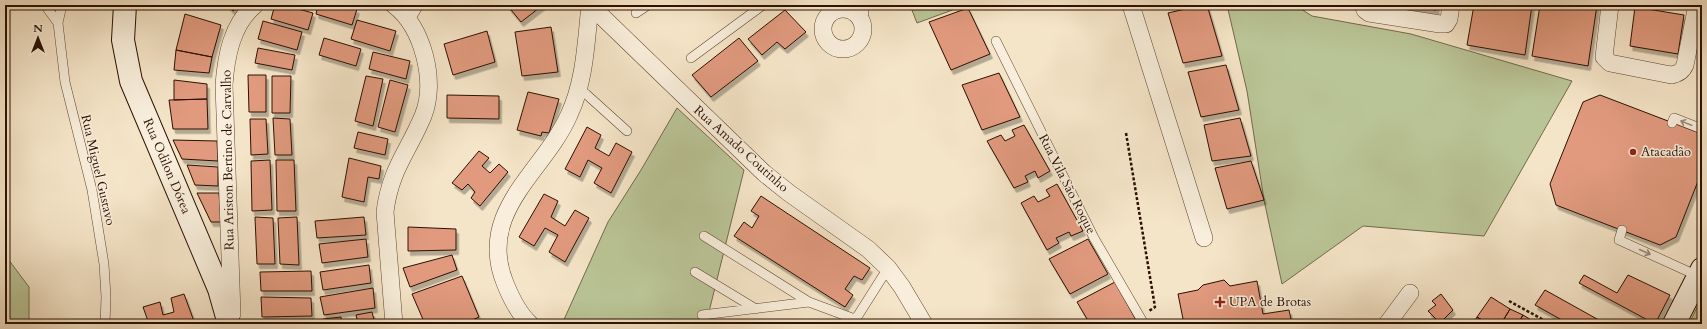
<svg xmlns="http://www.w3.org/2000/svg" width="1707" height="329" font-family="Cardo,serif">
<defs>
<filter id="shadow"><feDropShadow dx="2.5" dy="4.5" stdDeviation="0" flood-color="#0004"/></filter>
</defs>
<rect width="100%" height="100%" fill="#f5e5c8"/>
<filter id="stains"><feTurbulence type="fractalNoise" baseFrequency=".005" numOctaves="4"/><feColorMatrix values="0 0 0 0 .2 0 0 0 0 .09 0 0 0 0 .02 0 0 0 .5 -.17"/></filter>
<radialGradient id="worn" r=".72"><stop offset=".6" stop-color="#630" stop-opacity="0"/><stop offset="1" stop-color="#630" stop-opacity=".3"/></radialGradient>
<!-- green -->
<path fill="#bac597" stroke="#726a4c" d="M910,5H966L917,23Z
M1227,5H1295L1312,16L1411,34L1572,81L1484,236L1363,226L1282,284L1264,200L1247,91Z
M677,108L744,170L706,324H562L608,222L641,170Z
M5,255L29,287V324H5Z
M1702,297V324H1689Z"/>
<!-- building -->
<path fill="#e19a7e" stroke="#2b1000" filter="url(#shadow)" d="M227,5H240L233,11Z
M275,5H284L313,13L308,30L271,19Z
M318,5H344L357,9L352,25L316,14Z
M507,5H543L521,22Z
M1203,5H1207L1222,56L1183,63L1168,13Z
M1401,5H1437L1436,10Z
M1474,5H1532L1525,55L1467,45Z
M1540,5H1597L1588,66L1532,56Z
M1635,7L1684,15L1678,54L1630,46Z
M968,8L990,54L951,70L929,22Z
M785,10L806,32L785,49L777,42L762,55L748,39Z
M185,14L221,25L212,57L176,50Z
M357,20L396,31L390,51L351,39Z
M263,21L302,32L297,50L258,39Z
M551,27L558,72L522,76L515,32Z
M487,31L495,62L453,75L444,44Z
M324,38L361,49L356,66L319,55Z
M739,38L758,61L711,97L692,75Z
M258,48L295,55L292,70L255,63Z
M176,50L212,57L209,73L174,70Z
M373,52L410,61L406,79L369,69Z
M1226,65L1239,110L1201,117L1188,72Z
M999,73L1020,117L982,130L962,85Z
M248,75H266V112H249Z
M272,76H291L290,113H272Z
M366,76L383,79L373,126L355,121Z
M174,80L207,84V99L174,100Z
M390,80L408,85L395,132L378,127Z
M528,92L559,99L549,133L542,132L541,136L517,130Z
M447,95L499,96V119L447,118Z
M1600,95L1702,134V171L1676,237L1660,245L1556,205L1550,184L1583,102Z
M207,99L208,129H173L169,100Z
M273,118L290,119L292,155H275Z
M1240,118L1251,156L1212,161L1204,125Z
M250,119H266L268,154L251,155Z
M1024,125L1050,171L1038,178L1035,171L1025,176L1028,182L1014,188L987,141L1001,135L1005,141L1015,136L1012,130Z
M587,127L601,135L595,148L609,156L616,143L632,152L611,193L594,183L602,168L588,160L580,177L565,169Z
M358,132L388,139L385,155L354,148Z
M173,140L217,141L218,161L182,159Z
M479,151L489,158L482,166L490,173L499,164L508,172L480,206L471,198L475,192L468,184L462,190L452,183Z
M349,158L381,166L379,179L368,177L364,202L342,197Z
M270,160L272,210L252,211L251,161Z
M276,160H294L296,211H277Z
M1251,161L1264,200L1227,209L1215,168Z
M187,165L218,167V186L195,185Z
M1057,184L1083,231L1071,236L1069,232L1056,238L1059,243L1047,250L1021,203L1034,196L1038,202L1050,196L1046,190Z
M197,193H219L221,222H211Z
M544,194L558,201L551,217L565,226L575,210L589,218L565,262L549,252L558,235L545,228L534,246L519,237Z
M761,196L870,268L862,280L854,276L845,289L853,295L845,307L734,236L744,222L752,228L759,216L751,211Z
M255,217L273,218L275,264H257Z
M297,217L299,265L280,264L278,218Z
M364,217L366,235L317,238L315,221Z
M408,227L456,229V250L408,251Z
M366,239L368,257L322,263L319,244Z
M1088,239L1108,274L1070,294L1049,259Z
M452,255L457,270L410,287L403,268Z
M369,265L371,283L323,290L320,272Z
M311,271L312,291H261L260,272Z
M1584,275L1617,293L1628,275L1670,295L1655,324L1579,283Z
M462,276L479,317L463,324H425L412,294Z
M1224,280L1230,286L1257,281L1263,314L1289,310L1292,324H1184L1178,294L1198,290L1203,285Z
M1115,282L1136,320L1127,324H1090L1077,302Z
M373,288L375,308L324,315L320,297Z
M1545,290L1606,324H1569L1535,305Z
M184,294L195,324H149L143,307L160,302L163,315L174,312L171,298Z
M1441,294L1453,310L1440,323L1428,311L1436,305L1432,301Z
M261,297L311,298L312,316L262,317Z
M1491,297L1510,309L1501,324H1488L1477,317Z
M1510,309L1523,315L1518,324H1501Z
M372,312L375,324H358L356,315Z
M1523,315L1538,324H1518Z
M341,317L342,324H324L323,319Z
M1477,317L1489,324H1473Z"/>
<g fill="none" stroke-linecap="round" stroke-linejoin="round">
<!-- lane casing -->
<g stroke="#5e4532" stroke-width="10">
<path id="lane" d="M45,5L58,23
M62,5L58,23L65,82L92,190L104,264L106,297L105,324
M835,11L846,5
M636,13L648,5
M409,21L419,5
M863,24L864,5
M996,41L1094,238L1144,324
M691,58L763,5
M579,90L586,94L627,131
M1672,123L1674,118L1702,129
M1622,230L1619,240L1698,276
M704,236L809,302L852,318H855L857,317L888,268
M695,272L756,309
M702,315L809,302"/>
</g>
<!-- street casing -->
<g stroke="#5e4532" stroke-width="18">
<path id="street" d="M394,5C423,27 437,82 423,116C408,152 390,170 385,212L394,324
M590,5L764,173L789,193L868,249L888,268L902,287L924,324
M1131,5L1204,238
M1363,5L1365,10L1369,13L1440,24H1446L1449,19L1451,5
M1610,5L1604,57L1610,63L1671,75C1678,74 1682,72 1685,65L1697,5
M823 29a20 20 0 1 1 40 0a20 20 0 1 1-40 0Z
M232,314L224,85C226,56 232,24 255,5
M530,324C518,313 511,298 505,283C476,211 544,172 569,115C585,81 586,42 590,5
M1387,324L1410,293"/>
</g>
<!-- secondary casing -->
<g stroke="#2b1000" stroke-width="24">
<path id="secondary" d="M125,5L123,40L131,81L219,289L229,324
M1674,324L1702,269"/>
</g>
<!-- path -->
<path stroke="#2b1000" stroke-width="2.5" stroke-dasharray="3 2" stroke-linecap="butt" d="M1126,133L1155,307L1149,311
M1509,301L1551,324"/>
<!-- lane -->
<use href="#lane" stroke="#f8eedb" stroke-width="9"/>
<!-- street -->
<use href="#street" stroke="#f8eedb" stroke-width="17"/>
<!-- secondary -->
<use href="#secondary" stroke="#f8eedb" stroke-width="22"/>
</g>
<!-- one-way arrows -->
<defs><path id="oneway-shaft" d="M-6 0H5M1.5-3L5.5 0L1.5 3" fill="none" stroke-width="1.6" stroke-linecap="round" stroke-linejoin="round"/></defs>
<g stroke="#9c8a78">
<use href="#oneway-shaft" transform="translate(1686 123) rotate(-158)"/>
<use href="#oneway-shaft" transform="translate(1645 252) rotate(24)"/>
</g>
<!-- markers -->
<g fill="#8f2418" stroke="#f8eedb" stroke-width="1.5">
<circle cx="1633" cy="152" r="4"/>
<path d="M1218 296h4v4h4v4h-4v4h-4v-4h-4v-4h4z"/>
</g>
<g text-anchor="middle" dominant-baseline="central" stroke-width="3" stroke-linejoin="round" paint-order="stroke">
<!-- street labels -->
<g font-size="13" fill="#2b1000" stroke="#f8eedb">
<text transform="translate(741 149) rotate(42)">Rua Amado Coutinho</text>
<text transform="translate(228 160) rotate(-91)">Rua Ariston Bertino de Carvalho</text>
<text transform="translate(167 166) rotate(67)">Rua Odilon Dórea</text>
<text transform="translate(98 170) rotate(77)">Rua Miguel Gustavo</text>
<text transform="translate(1067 184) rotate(63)">Rua Vila São Roque</text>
</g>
<!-- poi labels -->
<g font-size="13" fill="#2b1000" stroke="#f8eedb" text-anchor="start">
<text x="1641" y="152">Atacadão</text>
<text x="1229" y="302">UPA de Brotas</text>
</g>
</g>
<!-- margin -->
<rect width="1707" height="329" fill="none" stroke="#f5e5c8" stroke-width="20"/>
<rect x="6" y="6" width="1695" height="317" fill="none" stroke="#2b1000" stroke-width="2"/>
<rect x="10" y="10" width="1687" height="309" fill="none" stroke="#2b1000"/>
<!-- north arrow -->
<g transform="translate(38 38)" stroke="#f8eedb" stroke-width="3" paint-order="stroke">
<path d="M0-3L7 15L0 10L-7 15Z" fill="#2b1000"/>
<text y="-6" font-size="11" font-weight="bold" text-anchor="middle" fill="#2b1000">N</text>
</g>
<rect width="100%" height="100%" filter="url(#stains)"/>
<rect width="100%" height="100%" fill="url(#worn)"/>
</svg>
